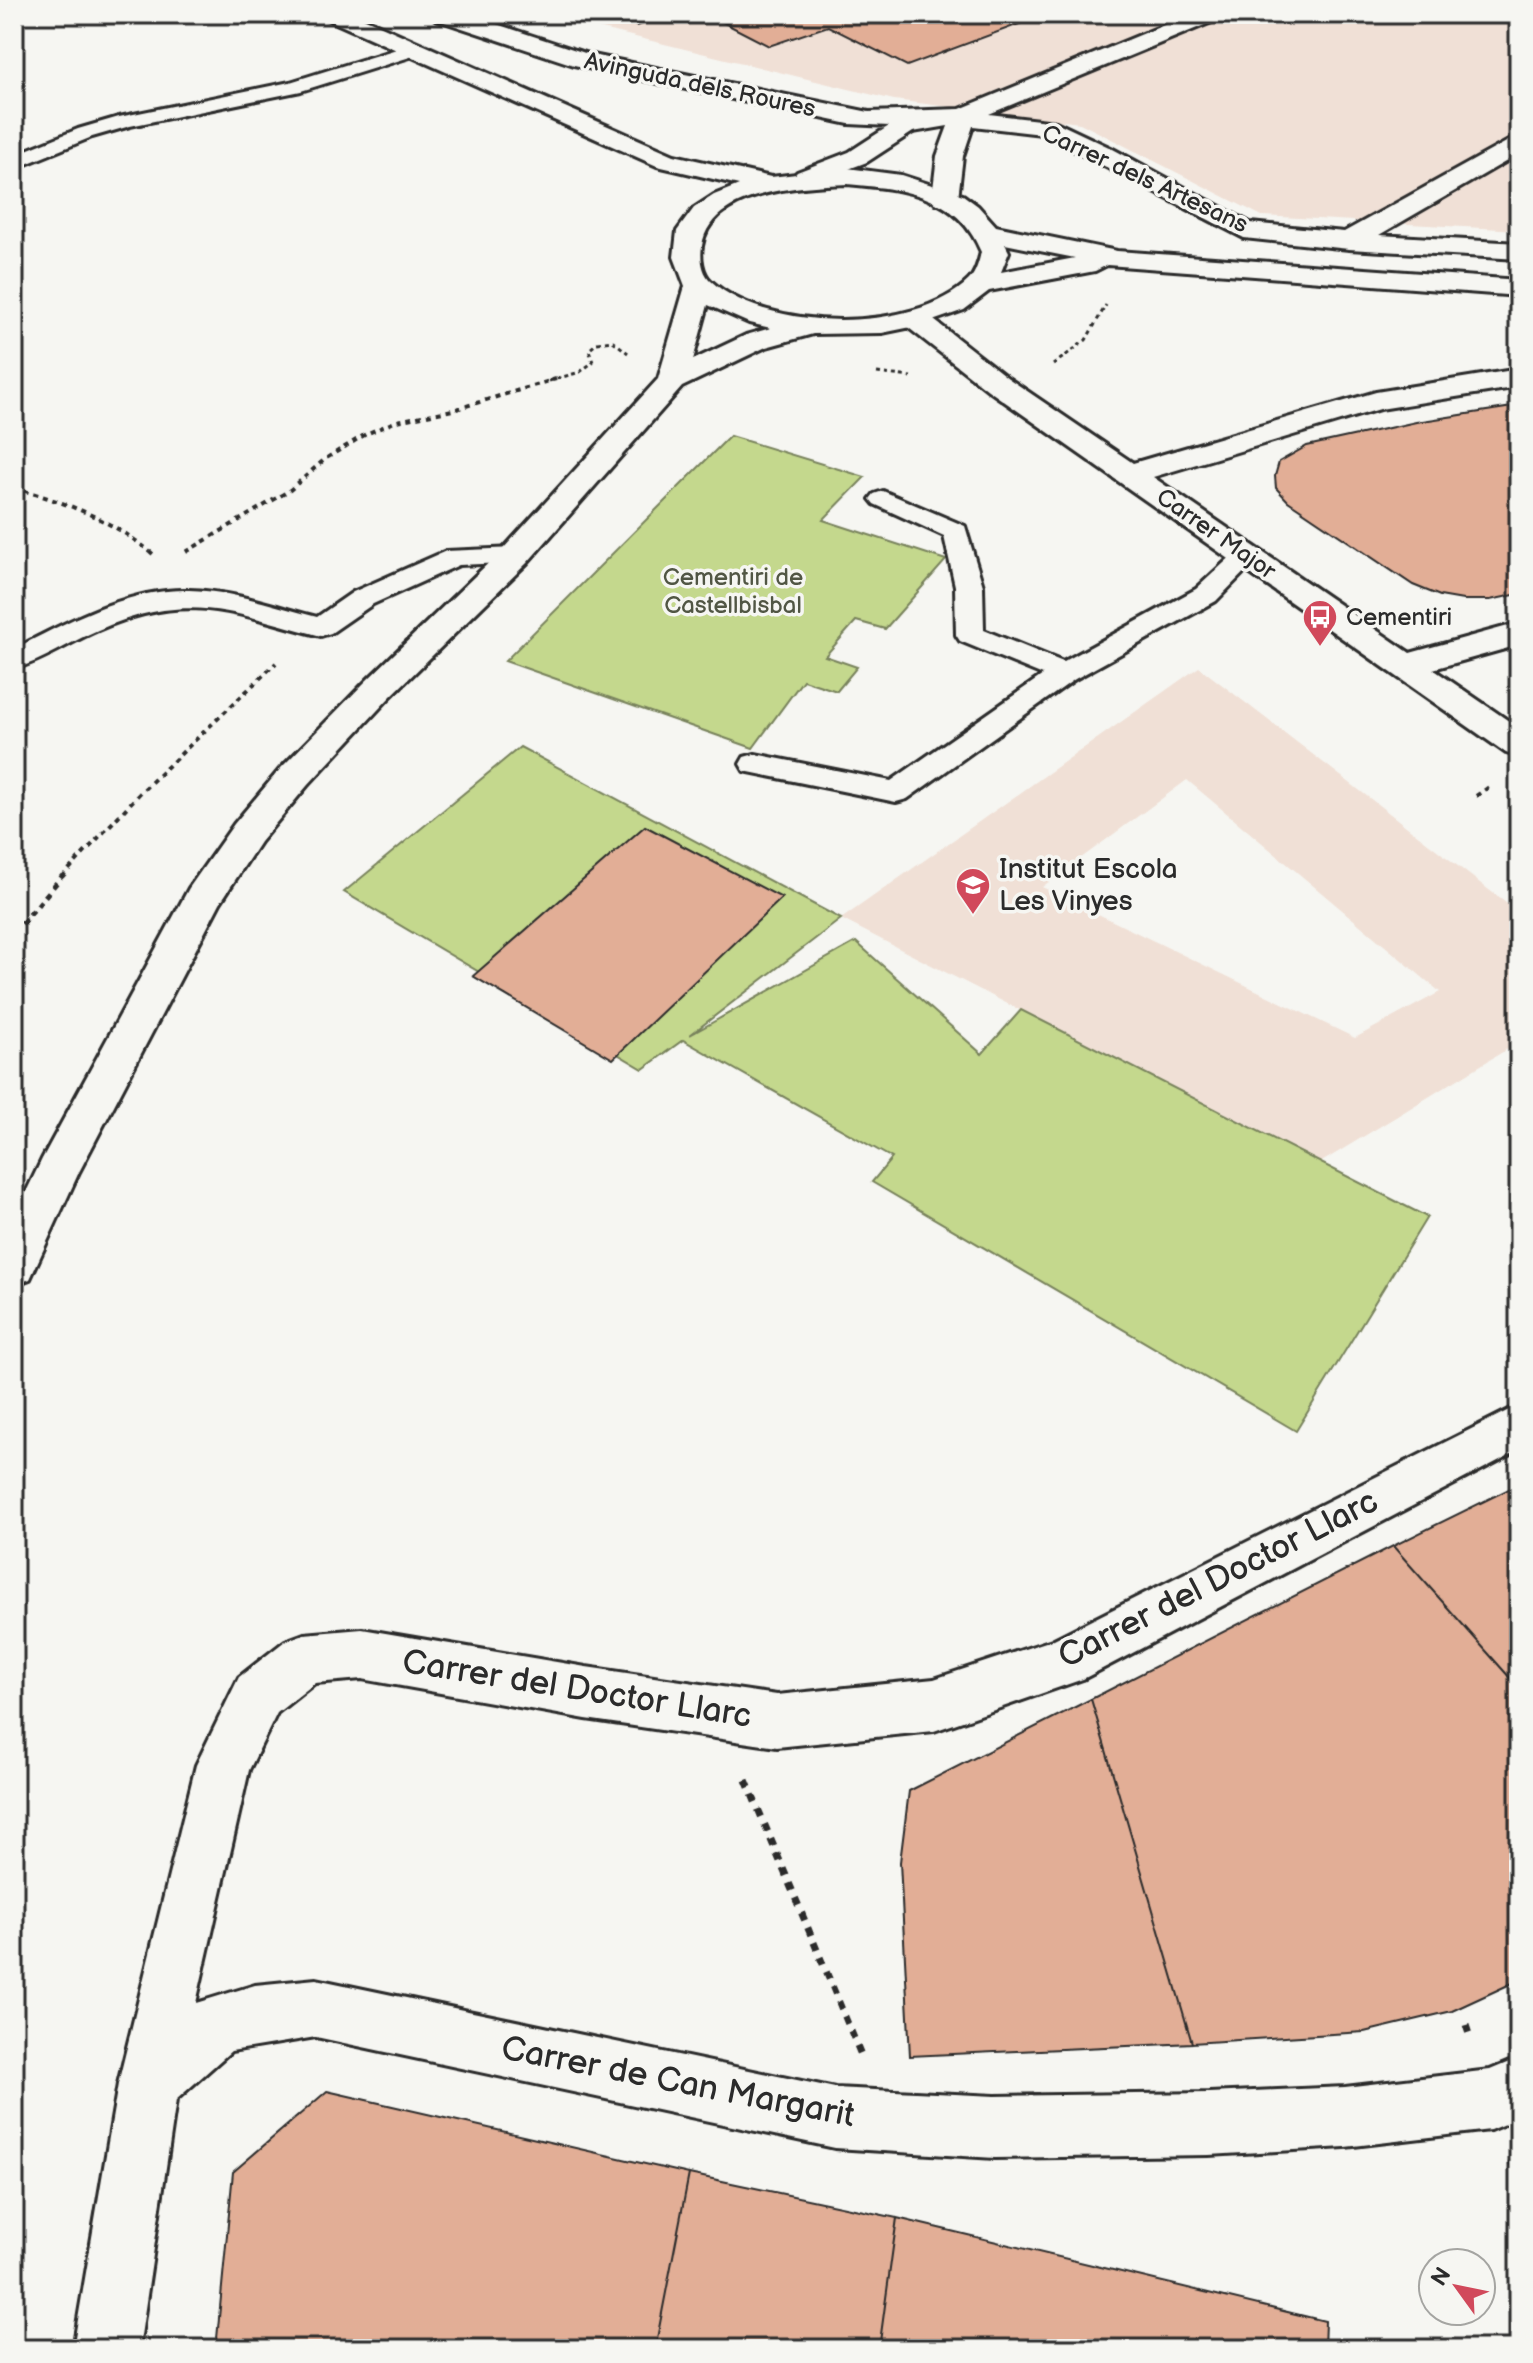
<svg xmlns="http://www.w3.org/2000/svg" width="1533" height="2363" font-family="'Balsamiq Sans',sans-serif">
<rect width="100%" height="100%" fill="#f6f6f2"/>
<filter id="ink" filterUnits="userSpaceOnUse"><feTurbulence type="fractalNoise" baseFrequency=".0125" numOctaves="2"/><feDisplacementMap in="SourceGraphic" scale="16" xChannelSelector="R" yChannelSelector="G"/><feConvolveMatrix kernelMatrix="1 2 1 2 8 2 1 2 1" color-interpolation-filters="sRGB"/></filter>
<g filter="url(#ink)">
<!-- built -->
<path fill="#f0e0d6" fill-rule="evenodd" d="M541,14H1519V230L1262,216L1080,123L894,100Z
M1199,667L1519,913V1042L1320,1163L841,919ZM1187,780L1440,992L1355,1038L1042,887Z"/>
<!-- green -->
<path fill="#c4d88d" stroke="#78825c" stroke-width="2" d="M730,436L865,477L823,520L946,560L885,629L856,621L825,656L857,667L837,691L803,680L753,748L505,661Z
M520,747L841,919L690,1035L856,942L982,1054L1021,1010L1427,1217L1296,1431L872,1182L892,1158L683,1040L643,1069L344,892Z"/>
<!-- building -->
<path fill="#e2ae96" stroke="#2b2b2b" stroke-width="2" d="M613,14H673L636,26Z
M707,14H1002L1022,23L907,66L828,26L769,46Z
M1519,406V594L1490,600H1463L1440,596L1413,585L1288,501L1276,488L1275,476L1279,462L1307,446L1416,422Z
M645,826L782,898L613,1059L473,976Z
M1519,1484V1688L1393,1546Z
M1393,1546L1519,1688V1980L1452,2011L1364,2032L1192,2043L1091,1699Z
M1091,1699L1192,2043L910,2056L900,1862L909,1791Z
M327,2091L689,2174L655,2349H216L233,2172Z
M689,2174L897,2218L879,2349H655Z
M897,2218L1325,2321L1324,2349H879Z"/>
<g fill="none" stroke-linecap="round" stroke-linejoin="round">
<!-- service casing -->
<g stroke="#2b2b2b" stroke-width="6">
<path id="service" d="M416,43L426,49L423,53L301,91L130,126L92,137L14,169V155L78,129L119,117L290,82Z
M883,491L965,526L983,586L984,630L1063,662L1196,589L1238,550H1256L1260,556L1216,601L1075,679L907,799L896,802L744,771L740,764L744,757L755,754L891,781L1043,675L960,641L956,635L955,586L944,536L874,504L870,499L874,494Z
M515,548L524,550L528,556L524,562L459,565L373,604L331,633L321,636C232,613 189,590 98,630C70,642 43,661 14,669V649C67,622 128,588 189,590C233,591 275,606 317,617L353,592L446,551Z"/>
</g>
<!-- minor casing -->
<g stroke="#2b2b2b" stroke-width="6">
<path id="minor" d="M432,14H466L588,54L869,112L960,109L1191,14H1222L1219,19L989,114L1056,122L1111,148L1250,223L1344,232L1519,135V154L1379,235L1519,243V259L1349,249L1244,238L1042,134L973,126L963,156L958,198L954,204H936L932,198L937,156L948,126L913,132L867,162L806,185L797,182L793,177L797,172L849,152L889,126L849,124L574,65L435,19Z
M915,310L925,313L1008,378L1133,463L1376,392L1519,369V387L1380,409L1153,477L1410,653L1519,623V645L1433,669L1519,728V757L1506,753L988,390L905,325L901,319L905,313Z
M1519,1405V1450L1083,1679L934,1731L777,1747L586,1719L362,1679L315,1683L277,1713L249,1770L196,2003L255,1985L316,1979L835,2088L995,2096L1209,2093L1345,2087L1490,2070L1519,2058V2118L1490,2130L1345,2147L1209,2155L995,2158L835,2148L316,2037L231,2051L176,2100L139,2349H73L118,2084L196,1765L239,1677L285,1641L304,1634L362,1629L586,1667L777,1695L934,1679L1052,1640Z"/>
</g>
<!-- tertiary casing -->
<g stroke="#2b2b2b" stroke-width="6">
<path id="tertiary" d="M324,14H354L674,155L771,177L847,168L901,175L963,195L978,206L996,226L1117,251L1519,280V296L1107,265L1095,271L989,291L964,310L921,325L882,333L813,334L766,347L682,387L527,563L390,697L307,786L260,842L220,903L79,1172L30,1279L14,1285V1217L42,1159L189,888L234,824L281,768L366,681L503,549L658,379L685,286L674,257L677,231L694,208L714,195L739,185L657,166L327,19ZM847,184C903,189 958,194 981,252C979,261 976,273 969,280C914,334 767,332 711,281C702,273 700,257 702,246C710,190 802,186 847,184ZM1005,244L1075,258L1001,272L1009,252ZM708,305L749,323L771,328L746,335L693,360Z"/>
</g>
<!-- path-far3 -->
<path stroke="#2b2b2b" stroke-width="3" stroke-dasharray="4 4" stroke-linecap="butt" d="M1053,365L1086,340L1106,305
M877,373L911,377
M549,381L580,372L593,362L589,350L597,343L613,341L628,353"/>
<!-- path-far2 -->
<path stroke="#2b2b2b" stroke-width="4" stroke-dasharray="5 5" stroke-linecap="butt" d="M14,488C66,502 113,520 154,555
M186,552L290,490L325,459L366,434L397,421L453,410L556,379
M1476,796L1492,785
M62,877L140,793L276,663"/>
<!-- path-far1 -->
<path stroke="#2b2b2b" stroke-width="5" stroke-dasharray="6 6" stroke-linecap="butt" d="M14,933L63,875"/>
<!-- path -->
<path stroke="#2b2b2b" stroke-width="7" stroke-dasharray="8 8" stroke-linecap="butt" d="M746,1780L861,2055
M1466,2025L1470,2037
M1511,2160L1519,2181"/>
<!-- service -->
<use href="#service" fill="#f6f6f2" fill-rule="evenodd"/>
<!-- minor -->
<use href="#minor" fill="#f6f6f2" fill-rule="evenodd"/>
<!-- tertiary -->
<use href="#tertiary" fill="#f6f6f2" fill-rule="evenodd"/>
</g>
</g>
<!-- icons -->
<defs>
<g id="bus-pin" transform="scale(1.8)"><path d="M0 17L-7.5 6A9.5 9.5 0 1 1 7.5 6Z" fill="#d1495b" stroke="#f6f6f2"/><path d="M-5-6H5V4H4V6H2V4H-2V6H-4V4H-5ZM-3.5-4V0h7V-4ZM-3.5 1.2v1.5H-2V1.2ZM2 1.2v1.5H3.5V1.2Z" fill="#fff"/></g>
<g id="school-pin" transform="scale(1.8)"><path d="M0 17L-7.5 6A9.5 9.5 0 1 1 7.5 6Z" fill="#d1495b" stroke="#f6f6f2"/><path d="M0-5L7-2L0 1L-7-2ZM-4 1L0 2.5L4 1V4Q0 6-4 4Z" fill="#fff"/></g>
</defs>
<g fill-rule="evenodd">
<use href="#bus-pin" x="1320" y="617"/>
<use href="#school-pin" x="973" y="885"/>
</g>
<g text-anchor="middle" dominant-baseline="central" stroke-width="7" stroke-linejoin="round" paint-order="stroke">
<!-- far-street labels -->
<g font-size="24" fill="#2b2b2b" stroke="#f6f6f2">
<text transform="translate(700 85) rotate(12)">Avinguda dels Roures</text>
<text transform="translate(1145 179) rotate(25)">Carrer dels Artesans</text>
<text transform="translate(1216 534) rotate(35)">Carrer Major</text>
</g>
<!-- far-park labels -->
<g font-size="24" fill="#515644" stroke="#f6f6f2">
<text x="733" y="577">Cementiri de<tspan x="733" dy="28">Castellbisbal</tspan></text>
</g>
<!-- far-poi labels -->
<g font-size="24" fill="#2b2b2b" stroke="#f6f6f2" text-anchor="start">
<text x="1346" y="617">Cementiri</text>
</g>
<!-- poi labels -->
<g font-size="28" fill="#2b2b2b" stroke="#f6f6f2" text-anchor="start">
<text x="999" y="869">Institut Escola<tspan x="999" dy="32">Les Vinyes</tspan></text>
</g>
<!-- near-street labels -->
<g font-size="34" fill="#2b2b2b" stroke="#f6f6f2">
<text transform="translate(1218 1579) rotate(-27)">Carrer del Doctor Llarc</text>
<text transform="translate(577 1689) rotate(9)">Carrer del Doctor Llarc</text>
<text transform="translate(678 2082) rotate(11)">Carrer de Can Margarit</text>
</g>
</g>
<!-- margin -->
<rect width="1533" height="2363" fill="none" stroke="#f6f6f2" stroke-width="48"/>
<rect x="24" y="24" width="1485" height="2315" fill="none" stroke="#2b2b2b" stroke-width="3" filter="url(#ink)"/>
<!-- north arrow -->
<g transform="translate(1457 2287) rotate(303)"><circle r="38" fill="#f6f6f2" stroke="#a5a5a2" stroke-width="2"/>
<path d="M0-6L14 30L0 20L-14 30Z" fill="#d1495b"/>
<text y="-12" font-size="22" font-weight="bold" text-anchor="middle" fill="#2b2b2b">N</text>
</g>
</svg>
